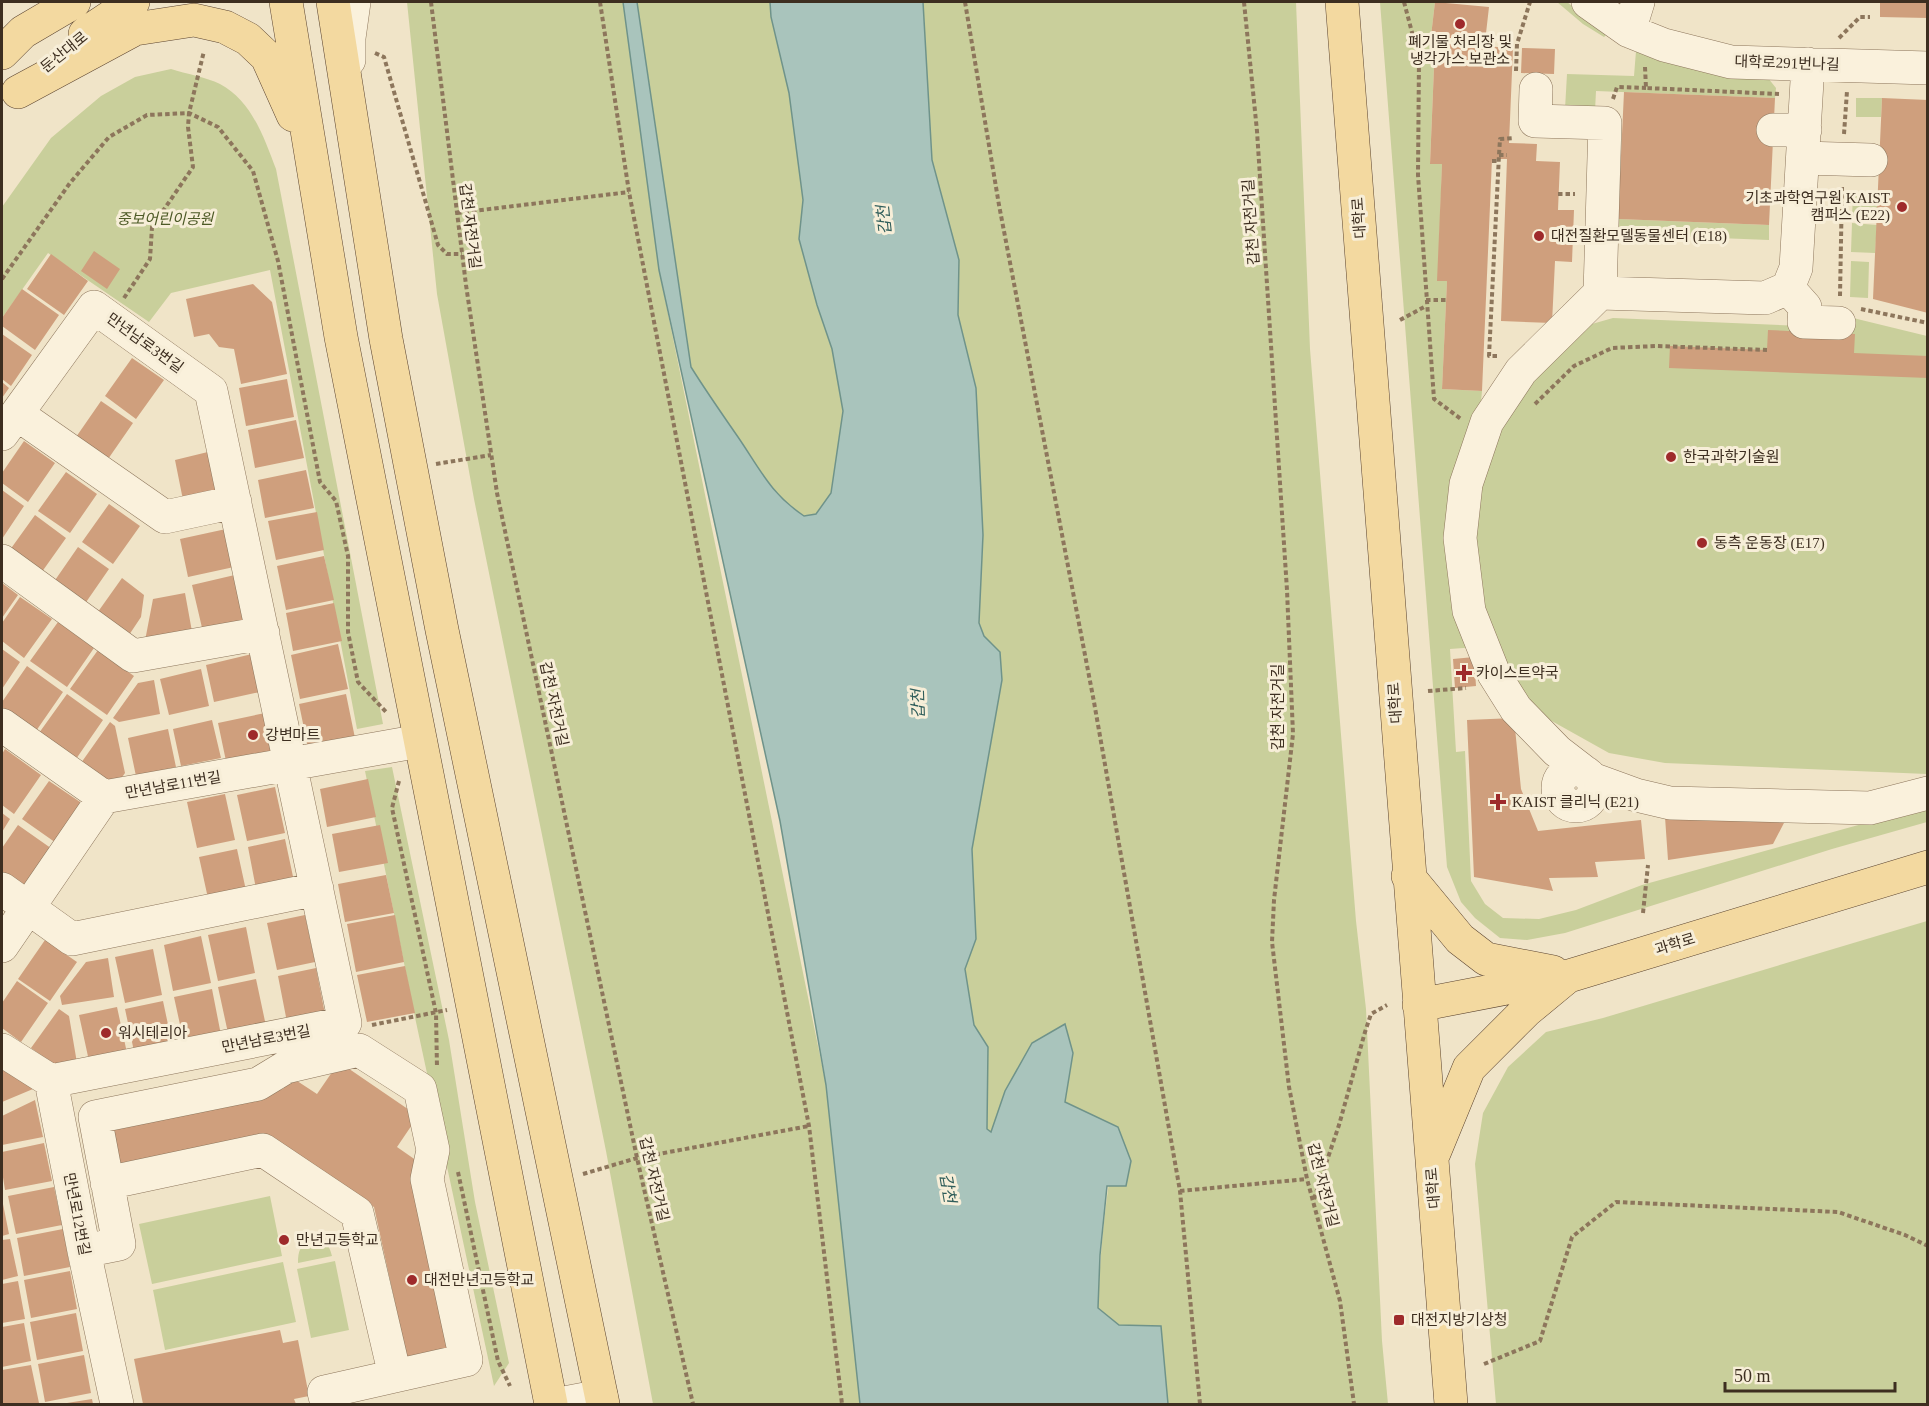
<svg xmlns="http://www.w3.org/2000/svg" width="1929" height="1406" font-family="'Times New Roman','Noto Sans KR',serif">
<rect width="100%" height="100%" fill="#f0e4c8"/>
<!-- green -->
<path fill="#c9cf9b" d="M407,2H623L659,270L826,1085L861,1404H653L606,1151L474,499L437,294Z
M637,2H770L771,17L789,93L803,200L799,239L817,305L832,349L843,411L831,493L816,514L804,516L783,501L762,474L738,437L714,405L691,367Z
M923,2H1296L1310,349L1356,921L1366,1009L1382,1341L1388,1404H1168L1161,1327L1119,1325L1098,1308C1100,1246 1107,1187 1118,1127L1065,1102L1073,1053L1005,1091L991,1133L987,1129L988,1048L974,1026L965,969L976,939L972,849L1000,652L984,636L979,623L983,535L976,388L958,315L959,260L932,160Z
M1380,2H1435L1431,36L1435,43L1430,163L1442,164L1438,281H1447L1442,389L1482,391L1479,422L1458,491L1477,647L1450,649L1456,752L1465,751L1471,881L1485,904L1503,918L1539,919L1576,910L1642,885L1927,806V822L1832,849L1565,933L1527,940L1500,938L1475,918L1461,902L1447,867Z
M1557,2H1567L1607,34L1604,37L1583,24Z
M1636,51L1768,78L1776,88L1775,98L1596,91L1595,111L1565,109L1567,74L1634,76Z
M171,69C186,74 206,77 220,84C252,101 264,138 276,169L383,724L357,729L270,270L171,293L149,322L48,253L2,318V207L51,138L101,96L135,77Z
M1856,98H1882L1881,117H1856Z
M1853,193L1878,194L1876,219L1852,218Z
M1618,219L1769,225V240L1617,234Z
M1852,223L1877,225L1875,253L1851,252Z
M1851,261L1869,262L1868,298L1850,297Z
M1849,317L1927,336V774L1665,763L1609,753L1523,705L1480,601L1476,521L1486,449L1531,374L1585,326L1613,318L1848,328Z
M392,767L449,1040L475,1202L509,1363L494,1386L416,1022L365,771Z
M1927,921V1404H1496L1475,1164L1483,1113L1508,1067L1546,1032L1603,1018Z
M270,1196L282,1256L152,1284L139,1224Z
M311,1240C324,1240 329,1243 332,1256L298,1263C298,1251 300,1245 311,1240Z
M335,1261L349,1330L311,1338L297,1269Z
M283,1262L296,1322L165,1350L153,1290Z"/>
<!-- water -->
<path fill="#a9c4bc" stroke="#6f938a" stroke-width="1.5" d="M623,2H637L691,367C706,391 722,414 738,437C760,469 770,493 804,516L816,514L831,493L843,411L832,349L817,305L799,239L803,200L789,93L771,17L770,2H923L932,160L959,260L958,315L976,388L983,535L979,623L984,636L1000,652L1002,680L972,849L976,939L965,969L974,1025L988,1047L987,1129L991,1132L1005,1091L1032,1043L1065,1024L1073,1053L1065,1102L1118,1127L1131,1161L1126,1186H1107L1100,1255L1098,1308L1119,1325L1161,1326L1168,1404H860L826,1085L780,821L659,270Z"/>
<!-- building -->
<path fill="#cf9f7d" d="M1435,2L1489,7L1485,42L1431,36Z
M1880,2H1928V18L1880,17Z
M1435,43L1513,48L1509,143L1537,144L1536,161L1560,162L1558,210H1574L1572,262L1555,261L1552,323L1501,321L1507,159H1492L1482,391L1442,389L1447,281H1437L1442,164H1430Z
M1522,48L1555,49L1554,74L1521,73Z
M1624,92L1775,98L1769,225L1618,219Z
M1882,98L1928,100V313L1873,299Z
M94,251L120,269L107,289L81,271Z
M51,254L88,281L64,315L27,289Z
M253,284L272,302L287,374L241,384L234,349L219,347L209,334L194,337L186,299Z
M22,289L59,315L35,350L2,326V318Z
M1768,330L1855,334L1854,353L1928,356V378L1669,368L1670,346L1767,350Z
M2,334L32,355L11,386L2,379Z
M132,358L164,380L136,419L105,396Z
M287,379L294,417L246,426L239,388Z
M2,382L9,388L2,398Z
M101,401L133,423L106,462L74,440Z
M296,420L304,458L255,468L248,430Z
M24,441L55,463L28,502L2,483V473Z
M216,450L224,486L184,505L175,460Z
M306,470L314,508L265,518L258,480Z
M66,472L97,494L70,533L38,511Z
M2,490L24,506L2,539Z
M109,504L140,526L113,564L82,542Z
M317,512L324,550L276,560L268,521Z
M35,515L66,538L39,576L7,554Z
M226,529L234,567L188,577L180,539Z
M78,547L109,569L82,608L51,586Z
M324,556L334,600L286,610L277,566Z
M239,574L249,621L203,632L192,585Z
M122,578L144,595L141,617L127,638L95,616Z
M2,583L18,595L2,618Z
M185,593L193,637L144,646L153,599Z
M20,597L52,619L24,658L2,641V623Z
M334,603L342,641L293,651L286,613Z
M58,622L94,648L67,687L30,661Z
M338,644L348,689L300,699L291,655Z
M2,649L20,662L2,689Z
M98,650L134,676L107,715L70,689Z
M252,654L260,692L214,702L206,665Z
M1474,657L1476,686L1455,688L1453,659Z
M27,666L63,692L36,731L2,707V702Z
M201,669L209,706L169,715L160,679Z
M154,680L160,714L119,722L113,718L138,683Z
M67,694L103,720L76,759L39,733Z
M346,694L355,738L308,748L299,704Z
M265,713L273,751L226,761L218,723Z
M1514,718L1521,789L1538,831L1641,820L1645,859L1595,862L1598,877L1549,878L1553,891L1474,877L1467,720Z
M212,720L221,758L181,766L173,729Z
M110,722L115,726L125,773L115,787L81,763Z
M168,729L176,767L136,776L128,738Z
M5,749L41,775L14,814L2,805V754Z
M368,779L376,817L327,827L320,789Z
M49,781L86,806L59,845L22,819Z
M275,787L285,833L247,841L237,795Z
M225,794L235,840L197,848L187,802Z
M2,813L10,819L2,832Z
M1665,817L1785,821L1773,844L1668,860Z
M18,825L55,851L27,890L2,871V848Z
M380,825L388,863L339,872L332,834Z
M285,839L295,886L257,894L248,847Z
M237,849L247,895L209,903L199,857Z
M386,875L394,913L345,922L338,884Z
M305,915L315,962L277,970L267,923Z
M395,915L404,962L356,972L347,924Z
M246,927L255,973L218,981L208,935Z
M201,936L211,983L173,991L164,945Z
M45,940L77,962L50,1001L18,979Z
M153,949L162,995L125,1003L115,957Z
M108,958L114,997L62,1005L60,996L86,962Z
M405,966L415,1013L367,1022L357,975Z
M316,968L325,1014L287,1022L278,976Z
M256,979L266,1026L228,1033L218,987Z
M17,981L48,1003L21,1042L2,1028V1003Z
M212,989L221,1035L184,1043L174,997Z
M163,1001L173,1048L135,1056L125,1009Z
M117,1007L127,1053L89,1061L79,1015Z
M59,1009L69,1016L77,1063L56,1066L31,1048Z
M339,1062L418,1116L397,1147L420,1163L411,1177L449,1353L408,1362L374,1207L270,1138L115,1174L105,1130L283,1089L291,1077L317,1094Z
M2,1067L33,1089L2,1102Z
M35,1100L43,1137L2,1145V1116Z
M44,1143L52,1181L5,1190L2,1171V1152Z
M54,1187L62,1225L16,1234L8,1196Z
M2,1199L9,1234L2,1236Z
M63,1229L70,1267L24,1276L17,1238Z
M10,1239L18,1276L2,1280V1240Z
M70,1271L77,1309L31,1318L24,1280Z
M18,1281L25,1319L2,1323V1284Z
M76,1313L83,1351L37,1360L30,1322Z
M24,1323L31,1361L2,1367V1327Z
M280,1330L283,1343L298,1340L309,1396L294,1399L296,1404H143L134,1359Z
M84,1355L91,1393L45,1402L38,1364Z
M31,1365L39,1403L2,1404V1370Z
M92,1399L93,1404H67V1403Z"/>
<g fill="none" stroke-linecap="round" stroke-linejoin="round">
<!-- minor casing -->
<g stroke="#8d765c" stroke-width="34">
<path id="minor" d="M1588,2L1629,31L1664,45L1731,62L1928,68
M1629,31L1638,2
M349,60V38L354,2
M1536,89L1535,121L1605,123L1600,293L1765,298L1788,288L1796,268L1808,64
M1773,130H1805
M1803,158L1871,160
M1788,288L1805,307L1804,322L1839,323
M17,414L165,517L235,502
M2,434L94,307L211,391L345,1023L51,1081
M2,561L133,656L263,633
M2,725L104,797
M1558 788a18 18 0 1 1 36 0a18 18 0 1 1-36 0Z
M1583,771L1557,751L1516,709L1494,674L1469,611L1460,538L1466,484L1487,422L1521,371L1600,293
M1592,779L1636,795L1670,803L1870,808L1928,793
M2,889L72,939L317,889
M2,946L104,797L420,741
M2,1050L51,1081L84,1251L117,1404
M107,1183L263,1150L357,1213L395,1376L324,1392L327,1404
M84,1251L119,1244L95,1117L258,1084L286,1067L359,1050L420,1089L433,1150L427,1179L466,1360L395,1376
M559,1404L601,1396"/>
</g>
<!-- major casing -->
<g stroke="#5b4430" stroke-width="34">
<path id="major" d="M286,2L341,337L551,1404
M333,2L386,339L442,630L603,1404
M1342,2L1451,1404
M85,34L133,2
M2,53L23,32L74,2
M18,92L135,29L194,20L225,27L248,39L267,57L293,115
M1408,876L1460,939L1486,959L1553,972
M1419,1005L1569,976L1928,867
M1434,1153L1469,1068L1526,1011L1566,978"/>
</g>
<!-- path -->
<path stroke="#8d765c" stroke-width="4" stroke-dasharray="4.5 3" stroke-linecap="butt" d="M431,2L466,285L497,493L637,1158L693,1404
M600,2L629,192L809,1126L842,1404
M965,2L999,205L1094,702L1180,1191L1200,1404
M1244,2L1257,131L1287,590L1293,734L1274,900L1272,942L1289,1087L1307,1179L1340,1301L1354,1404
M1404,2L1419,59L1418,175L1434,399L1461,419
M1839,38L1860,17H1870
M375,53L384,57L438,245L447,254H462
M1645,67L1646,88L1779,94
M1516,71L1517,44L1530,2
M1613,99L1617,87L1646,88
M1844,134L1847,91
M1499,155H1507
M1492,161H1498
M1558,194H1575
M457,213L629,192
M2,279L70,183L109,137L147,115L189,113L218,127L253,171L278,261L320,482L336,501L348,556V632L358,682L386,712
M1840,296L1842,187
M124,298L150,259L152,227L193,167L188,127L189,113L204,51
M1426,300H1446
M1861,309L1928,323
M1400,320L1426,306
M1497,356H1489L1499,155L1500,139L1514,138
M1535,404L1574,366L1612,348L1656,346L1767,350
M436,464L491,455
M1428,691L1466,688
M399,781L392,808L436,1013L437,1068
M1643,913L1648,865
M372,1025L447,1010
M458,1172L498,1361L510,1386
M583,1174L637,1158L809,1126
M1180,1191L1307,1179
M1314,1199L1339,1125L1365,1032L1371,1014L1387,1005
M1484,1364L1540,1341L1572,1237L1616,1202L1838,1212L1905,1235L1928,1246"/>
<!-- minor -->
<use href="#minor" stroke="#faf1dc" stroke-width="33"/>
<!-- major -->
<use href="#major" stroke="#f3d9a0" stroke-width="33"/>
</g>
<!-- markers -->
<g fill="#9e2a2b" stroke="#f7eed8" stroke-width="2">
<circle cx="1460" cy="24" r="6"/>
<circle cx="1902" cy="207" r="6"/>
<circle cx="1539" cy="236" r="6"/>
<circle cx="1671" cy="457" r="6"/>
<circle cx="1702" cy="543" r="6"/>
<path d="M1461 664h6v6h6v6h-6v6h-6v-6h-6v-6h6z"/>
<circle cx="253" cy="735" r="6"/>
<path d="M1495 793h6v6h6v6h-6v6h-6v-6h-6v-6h6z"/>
<circle cx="106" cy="1033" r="6"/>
<circle cx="284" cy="1240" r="6"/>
<circle cx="412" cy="1280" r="6"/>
<rect x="1393" y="1314" width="12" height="12" rx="3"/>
</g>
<g text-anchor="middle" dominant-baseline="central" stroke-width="6" stroke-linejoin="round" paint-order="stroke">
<!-- poi labels -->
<g font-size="15" fill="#3d2e20" stroke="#f7eed8" text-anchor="start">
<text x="1460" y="42" text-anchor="middle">폐기물 처리장 및<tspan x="1460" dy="17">냉각가스 보관소</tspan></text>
<text x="1890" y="198" text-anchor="end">기초과학연구원 KAIST<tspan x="1890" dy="17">캠퍼스 (E22)</tspan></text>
<text x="1551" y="236">대전질환모델동물센터 (E18)</text>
<text x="1683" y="457">한국과학기술원</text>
<text x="1714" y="543">동측 운동장 (E17)</text>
<text x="1476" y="673">카이스트약국</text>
<text x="265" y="735">강변마트</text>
<text x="1512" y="802">KAIST 클리닉 (E21)</text>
<text x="118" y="1033">워시테리아</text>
<text x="296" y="1240">만년고등학교</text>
<text x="424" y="1280">대전만년고등학교</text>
<text x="1411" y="1320">대전지방기상청</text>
</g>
<!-- street labels -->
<g font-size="15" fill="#3d2e20" stroke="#f7eed8">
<text transform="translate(64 52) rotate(-39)">둔산대로</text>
<text transform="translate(1787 63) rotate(2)">대학로291번나길</text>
<text transform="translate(1359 218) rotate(-94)">대학로</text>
<text transform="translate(1251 222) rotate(-94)">갑천 자전거길</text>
<text transform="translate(470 226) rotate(83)">갑천 자전거길</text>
<text transform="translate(145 343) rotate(36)">만년남로3번길</text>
<text transform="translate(1395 703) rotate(-94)">대학로</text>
<text transform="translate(554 704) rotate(78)">갑천 자전거길</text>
<text transform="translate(1278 707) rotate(-90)">갑천 자전거길</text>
<text transform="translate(173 785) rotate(-10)">만년남로11번길</text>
<text transform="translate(1675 944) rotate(-17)">과학로</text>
<text transform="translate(266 1039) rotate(-11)">만년남로3번길</text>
<text transform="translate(654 1179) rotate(77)">갑천 자전거길</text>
<text transform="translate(1323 1185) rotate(76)">갑천 자전거길</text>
<text transform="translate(1433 1188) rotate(-95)">대학로</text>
<text transform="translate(77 1214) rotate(79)">만년로12번길</text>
</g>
<!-- park labels -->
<g font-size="15" font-style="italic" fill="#4d5a26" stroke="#f7eed8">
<text x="165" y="219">중보어린이공원</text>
</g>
<!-- water labels -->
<g font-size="16" font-style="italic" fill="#2f5d5a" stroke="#f7eed8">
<text transform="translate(884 220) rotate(-96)">갑천</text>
<text transform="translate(918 704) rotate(-92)">갑천</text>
<text transform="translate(948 1188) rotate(80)">갑천</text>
</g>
</g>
<!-- border -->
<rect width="1929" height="1406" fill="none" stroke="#3d2e20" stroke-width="6"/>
<!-- scale -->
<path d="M1725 1382v9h170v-9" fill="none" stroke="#3d2e20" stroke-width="3"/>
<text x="1734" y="1382" font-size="18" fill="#3d2e20" stroke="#f7eed8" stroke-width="4.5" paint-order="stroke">50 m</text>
</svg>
